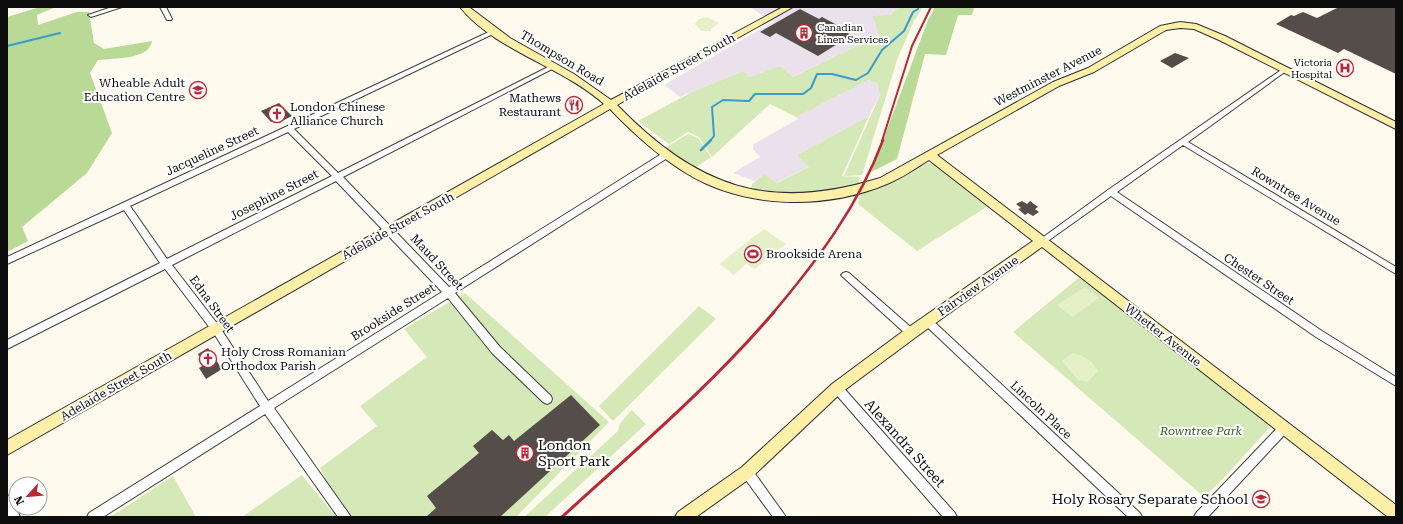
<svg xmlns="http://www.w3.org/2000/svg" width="1403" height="524" font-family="'Roboto Serif',serif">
<rect width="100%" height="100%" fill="#fffaed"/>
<!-- industrial -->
<path fill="#eae1ec" d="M750,7H898L890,15L879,35L793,77L780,66L750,77L743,71L680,97L664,85L773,22Z
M867,80L877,83L880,95L869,116L797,155L809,167L776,183L764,174L755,181L733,173L760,157L753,149L754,144L798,119L796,117Z"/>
<!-- green -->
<path fill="#d4e9b7" d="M898,7H923L914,21L898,57L862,175L844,176L880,95L877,83L868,80L796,117L770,104L712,157L699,137L688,132L669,144L638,121L692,92L743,71L750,77L780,66L793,77L879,35L873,16L890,15Z
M869,116L842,176L860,177L858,185C822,196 788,194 751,188L752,184L764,174L777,183L809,167L797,155Z
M688,134L698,138L711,157L695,168L665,148Z
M926,163L934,164L988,206L917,251L858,204L860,194L885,185Z
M1081,276L1267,422L1269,428L1222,480L1204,497L1013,332Z
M465,293L609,422L516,517H344L320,468L377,426L360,406L427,357L404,329Z
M699,306L716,319L613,421L599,406Z
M632,410L646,424L545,517H524L618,431L620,423Z
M302,475L336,517H242Z
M173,476L196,517H110Z"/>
<!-- forest -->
<path fill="#b9d997" d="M40,7H56L37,15L38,25L77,12H89L94,43L104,49L152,41C149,60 114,58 98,60L90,73L112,133L87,173L22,227L28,241L7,252V17Z
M935,7H974L972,15H958L946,55L925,54L897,159L871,172L928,20Z"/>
<!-- pitch -->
<path fill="#e5f0c9" d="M707,17L719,23L711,29V31H702L695,24L699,19Z
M764,229L786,244L755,269L746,264L734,275L719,264Z
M1085,287L1099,298L1072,317L1057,305Z
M1072,353C1085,355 1091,360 1098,371L1088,382L1078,380L1062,361Z"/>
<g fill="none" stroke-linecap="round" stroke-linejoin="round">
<!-- stream-far1 -->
<path stroke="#3a9bcc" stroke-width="2" d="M7,46L60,33
M710,141L714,136L712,107L723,100L749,101L755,94H803L811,88L817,74H832L856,80L868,73L882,50L904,31L913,12L918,9V7"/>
<!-- stream -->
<path stroke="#3a9bcc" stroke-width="2.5" d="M701,150L711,140"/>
</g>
<!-- building -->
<path fill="#554d49" d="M1339,7H1396V74L1344,49L1338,53L1276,24L1291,15L1294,16L1303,12L1317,18Z
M800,9L819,19L822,17L839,26L837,28L852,35L818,56L776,33L770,37L760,32Z
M1175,53L1189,58L1172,68L1160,61Z
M279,103L292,116L280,122L277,119L271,122L261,111Z
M1022,201L1027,204L1030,201L1038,207L1035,209L1039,212L1033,216L1028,213L1025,215L1018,209L1021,208L1016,204Z
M208,348L222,369L206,379L199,368L204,365L198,354Z
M571,395L600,425L500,517H426L436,508L427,496L479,453L473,446L492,430L503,440L509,435L514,441Z"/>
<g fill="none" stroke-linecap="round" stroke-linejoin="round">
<!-- street casing -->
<g stroke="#404040" stroke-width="2">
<path id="street" d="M112,7H122L91,17L88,15Z
M160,7H166L172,19L171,20H167Z
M493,30L495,31V33L294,129L338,173L550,66H554V68L343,177L449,287L663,153H669L670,155L669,157L455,293L500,347L551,396L552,399L551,402L547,404L543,402L492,353L448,298L274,408L351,517H338L265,414L103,517H87L89,513L260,406L213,332L165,269L7,349V340L160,263L124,210L7,264V257ZM288,132L332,176L167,259L130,206ZM336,181L442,292L268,401L219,326L172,265Z
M1284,68L1288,70L1286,71L1188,142L1396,267V274L1183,145L1117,192L1322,331L1396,377V386L1316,337L1111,196L1045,243L1042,244L1038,241L1108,190Z
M846,272L849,273L914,330L916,333L914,336L911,337L908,336L843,277L841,275L843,273Z
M928,318L931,319L1140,513L1142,517H1128L925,325L923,322L925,319Z
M837,384L841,385L955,513L957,517H943L833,391L832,388L833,385Z
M1284,423L1288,425L1289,428L1288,431L1208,517H1194L1196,513L1280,425Z
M747,467L751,468L786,517H773L743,476L741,472L743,468Z
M7,495L11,497L20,517H8Z"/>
</g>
<!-- secondary casing -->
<g stroke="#2f2f2f" stroke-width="2">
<path id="secondary" d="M460,7H469L510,38L574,74L611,100L783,7H793L617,105C697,187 768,213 880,178L1053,82L1088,68L1160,26L1180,22L1196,24L1225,36L1396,122V129L1219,40L1194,29L1180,28L1166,30L1094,72L1059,86L937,155L1396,505V517H1388L1042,247L916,337L842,392L752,477L696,517H675L678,512L742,467L832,384L906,329L1033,241L929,160C916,168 902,178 887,184C825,210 744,209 686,173C657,155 633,133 610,109L7,455V440L604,104C563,67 494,50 460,7Z"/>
</g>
<!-- street -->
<use href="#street" fill="#fff" fill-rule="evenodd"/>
<!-- secondary -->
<use href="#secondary" fill="#feefa9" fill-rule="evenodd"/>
<!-- rail-far2 -->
<path stroke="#bc2637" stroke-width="2" d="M882,141L912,46L931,7"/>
<!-- rail-far1 -->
<path stroke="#bc2637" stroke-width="2.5" d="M773,313C817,261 859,205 883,140"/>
<!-- rail -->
<path stroke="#bc2637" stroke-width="3" d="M562,517C634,451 710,387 774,312"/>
</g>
<!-- icons -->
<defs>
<g id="building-ring" transform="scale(0.9)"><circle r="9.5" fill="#fff" stroke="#bc2637" stroke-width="1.5"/><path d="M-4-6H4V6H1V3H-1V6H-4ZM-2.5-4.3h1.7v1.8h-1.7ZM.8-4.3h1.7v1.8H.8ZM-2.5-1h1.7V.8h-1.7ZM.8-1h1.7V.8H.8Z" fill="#bc2637"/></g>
<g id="hospital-ring" transform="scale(0.9)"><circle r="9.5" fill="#fff" stroke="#bc2637" stroke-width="1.5"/><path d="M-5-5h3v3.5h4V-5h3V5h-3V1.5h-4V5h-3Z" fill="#bc2637"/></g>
<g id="school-ring" transform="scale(0.9)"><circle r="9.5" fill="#fff" stroke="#bc2637" stroke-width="1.5"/><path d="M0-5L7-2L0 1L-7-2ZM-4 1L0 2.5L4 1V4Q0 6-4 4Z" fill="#bc2637"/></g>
<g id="restaurant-ring" transform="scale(0.9)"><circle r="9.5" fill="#fff" stroke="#bc2637" stroke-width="1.5"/><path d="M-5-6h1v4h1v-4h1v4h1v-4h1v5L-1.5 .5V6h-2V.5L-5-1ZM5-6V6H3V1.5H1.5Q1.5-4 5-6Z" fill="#bc2637"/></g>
<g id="church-ring" transform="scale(0.9)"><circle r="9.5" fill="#fff" stroke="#bc2637" stroke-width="1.5"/><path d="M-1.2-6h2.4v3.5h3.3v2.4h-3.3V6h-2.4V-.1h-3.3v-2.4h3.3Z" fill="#bc2637"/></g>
<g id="stadium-ring" transform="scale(0.9)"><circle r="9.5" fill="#fff" stroke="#bc2637" stroke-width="1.5"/><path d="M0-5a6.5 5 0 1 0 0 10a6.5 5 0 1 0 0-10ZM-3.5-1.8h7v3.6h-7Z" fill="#bc2637"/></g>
</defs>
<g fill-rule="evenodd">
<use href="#building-ring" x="804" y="33"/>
<use href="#hospital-ring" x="1345" y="68"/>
<use href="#school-ring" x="198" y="90"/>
<use href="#restaurant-ring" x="574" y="105"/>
<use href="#church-ring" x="277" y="114"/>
<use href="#stadium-ring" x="753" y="254"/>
<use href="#church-ring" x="208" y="359"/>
<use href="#building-ring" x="525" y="453"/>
<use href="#school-ring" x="1261" y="499"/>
</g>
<g text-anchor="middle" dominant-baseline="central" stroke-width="4" stroke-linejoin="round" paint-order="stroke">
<!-- far-poi labels -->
<g font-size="10" fill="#0d0d0d" stroke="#fff" text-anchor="start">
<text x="817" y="27">Canadian<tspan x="817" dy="12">Linen Services</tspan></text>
<text x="1332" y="62" text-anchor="end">Victoria<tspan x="1332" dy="12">Hospital</tspan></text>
</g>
<!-- street labels -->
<g font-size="12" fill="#0d0d0d" stroke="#fff">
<text transform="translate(562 58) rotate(31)">Thompson Road</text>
<text transform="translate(679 67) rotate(-29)">Adelaide Street South</text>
<text transform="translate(1048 76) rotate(-27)">Westminster Avenue</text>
<text transform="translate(212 151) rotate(-25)">Jacqueline Street</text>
<text transform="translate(274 195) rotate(-27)">Josephine Street</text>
<text transform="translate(1296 196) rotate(31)">Rowntree Avenue</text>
<text transform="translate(398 226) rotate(-29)">Adelaide Street South</text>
<text transform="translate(437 262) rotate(47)">Maud Street</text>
<text transform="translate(1259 279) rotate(34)">Chester Street</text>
<text transform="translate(978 286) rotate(-35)">Fairview Avenue</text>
<text transform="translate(212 304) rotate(54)">Edna Street</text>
<text transform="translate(393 312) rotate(-32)">Brookside Street</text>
<text transform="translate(1163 335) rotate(38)">Whetter Avenue</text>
<text transform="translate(116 386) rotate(-30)">Adelaide Street South</text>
<text transform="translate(1041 410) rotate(43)">Lincoln Place</text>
</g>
<!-- poi labels -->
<g font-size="12" fill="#0d0d0d" stroke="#fff" text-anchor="start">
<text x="185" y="83" text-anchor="end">Wheable Adult<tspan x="185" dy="14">Education Centre</tspan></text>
<text x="561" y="98" text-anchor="end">Mathews<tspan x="561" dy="14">Restaurant</tspan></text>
<text x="290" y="107">London Chinese<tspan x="290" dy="14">Alliance Church</tspan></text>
<text x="766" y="254">Brookside Arena</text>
<text x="221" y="352">Holy Cross Romanian<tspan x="221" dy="14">Orthodox Parish</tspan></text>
</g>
<!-- park labels -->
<g font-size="12" font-style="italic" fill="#31641e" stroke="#fff">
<text x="1201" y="431">Rowntree Park</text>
</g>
<!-- near-street labels -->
<g font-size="14" fill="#0d0d0d" stroke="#fff">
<text transform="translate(905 443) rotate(48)">Alexandra Street</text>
</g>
<!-- near-poi labels -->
<g font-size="14" fill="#0d0d0d" stroke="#fff" text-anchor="start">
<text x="538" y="445">London<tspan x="538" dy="16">Sport Park</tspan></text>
<text x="1248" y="499" text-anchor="end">Holy Rosary Separate School</text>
</g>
</g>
<!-- border -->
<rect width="1403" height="524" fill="none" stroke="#0d0d0d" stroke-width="16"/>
<!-- north arrow -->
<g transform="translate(28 496) rotate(243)"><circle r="19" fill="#ffffff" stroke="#9e9e9e"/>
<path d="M0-3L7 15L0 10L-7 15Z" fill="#bc2637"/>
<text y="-6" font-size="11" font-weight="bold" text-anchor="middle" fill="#0d0d0d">N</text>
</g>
</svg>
